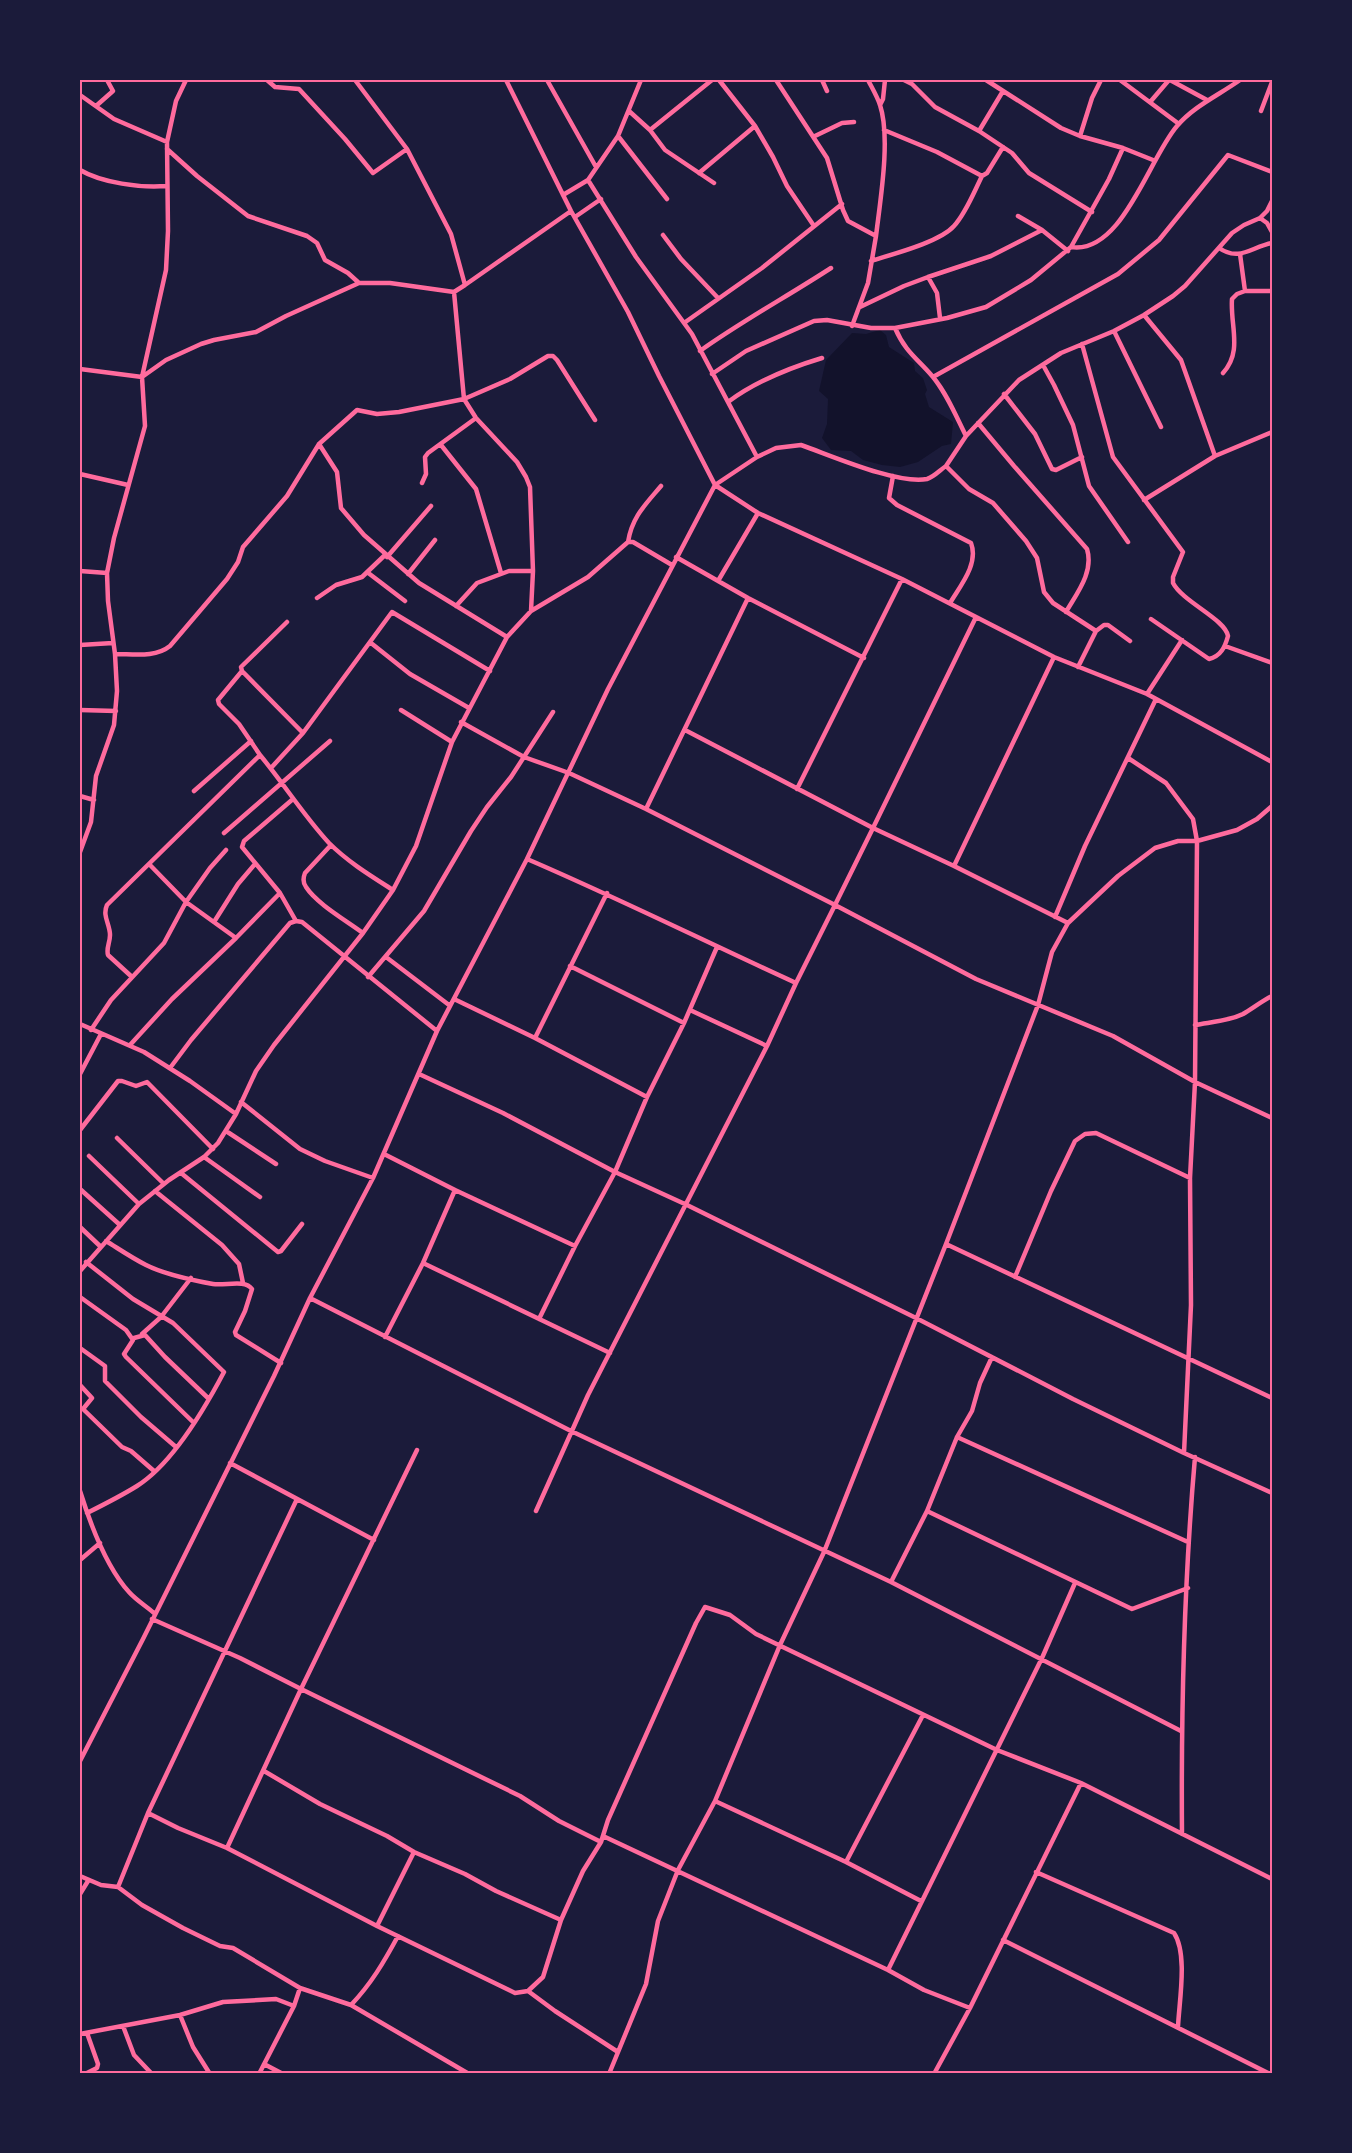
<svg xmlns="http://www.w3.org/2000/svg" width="1352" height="2153" font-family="'Open Sans',sans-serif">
<rect width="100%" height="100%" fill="#1b1b3a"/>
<!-- water -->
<path fill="#12122b" d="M880,330L886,335L889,347L914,363L915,371L923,378L927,390L925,394L929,407L953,422L951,444L942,446L918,462L900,467L882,465L863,460L851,451L831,450L822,438L827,424L828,399L819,391L826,360L852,333L866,334Z"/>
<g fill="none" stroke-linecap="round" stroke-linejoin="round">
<!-- minor -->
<path stroke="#ff6b9d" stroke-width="4.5" d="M267,80L275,87L299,89L345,139L373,173L407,149
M355,80L407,149L451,234L465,285L454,292L464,399L476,418L517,462L526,477L530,487L533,571L531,611
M506,80L571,211L628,312L659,376L715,485L758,513L902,579L1054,657L1147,694L1272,762
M547,80L596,167
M719,80L755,126L773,157L787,186L814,226
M776,80L827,158L843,210L848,221L876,236L868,283L852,326
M822,80L827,91
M868,80C872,88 877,96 880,105C891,138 880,202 876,236
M904,80L912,84L935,107L979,131L1012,153L1029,173L1092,212
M986,80L1061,128L1080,136L1123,148L1153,160
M1120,80L1179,124
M1170,80L1207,100
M80,95L114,119L167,142
M1151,101L1169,80
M880,105L883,99L885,80
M96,106L113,91L107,80
M629,111L650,130L665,150L714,183
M1261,111L1272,82
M650,130L712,80
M884,130L937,152L982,176L987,173L1003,147
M979,131L1003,91
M618,136L667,199
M815,136L842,123L854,122
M1080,136L1092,98L1101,80
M167,149L197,176L248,216L307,236L317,243L325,260L348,273L359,283H390L454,292
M80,170C102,183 141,188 166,186
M699,173L755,126
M588,180L636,257L692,334L757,457
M563,195L588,180L618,136L641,80
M1018,216L1042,230L1068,251
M575,217L601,199
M1260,218L1267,223L1272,232
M663,235L681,259L718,298
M1071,247L1109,179L1123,148
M1219,248C1240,262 1251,247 1272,243
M871,261C893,254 940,242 954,226C966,213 974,192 982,176
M928,277L991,256L1042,230
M465,285L571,211
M1245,291H1272
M860,307L904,286L928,277L937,293L940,318
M1144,315L1181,360L1215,456
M684,323L762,268L842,204
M895,328C906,353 917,358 933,377C947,394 956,416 966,436L946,466L969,489L993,503L1026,541L1037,558L1044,592L1053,603L1096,631L1104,625H1108L1130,641
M1114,331L1161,427
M1082,344L1113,457L1183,552L1173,577V583C1183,602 1225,619 1228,636C1225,647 1221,656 1209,659L1151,619
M700,351C742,321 788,296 831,268
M1043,365L1054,385L1073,425L1089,486L1128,542
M80,369L142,377L166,360L201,344L214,340L256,332L286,316L359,283
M1223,373C1243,351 1230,326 1232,299L1237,294L1245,291L1240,254
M712,374L746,351L814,321L827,320L871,328H895L947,318L986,307L1031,280L1071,247C1122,255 1149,158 1177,126C1194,106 1219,95 1240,80
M933,377L1118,274L1159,240L1228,155L1272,172
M1004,394L1035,434L1052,469L1056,470L1082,457
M728,402C756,381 789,368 822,358
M978,423L1014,466L1087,549C1094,572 1077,593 1066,612
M966,436L1019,380L1061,353L1114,331L1144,315L1173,296L1185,286L1232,233L1244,225L1260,218L1267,211L1272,201
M319,444L337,472L341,508L364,535L419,583L507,637
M441,445L476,489L501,573
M80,474L128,485
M893,476L889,498L897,505L971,543C979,564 960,586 950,603
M422,483L426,474L425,457L428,453L476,418
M1144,500L1215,456L1272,432
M628,542C632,517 645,505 661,486
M387,557L431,506
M676,557L748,598L864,658
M80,571L107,573
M367,572L405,601
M408,574L435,540
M718,581L758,513
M317,598L336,585L362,577L385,555
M456,606L477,583L509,571H533
M287,622L241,667L242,671L303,733
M371,643L410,674L469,708
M80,645L113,643
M1225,646L1272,663
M115,654C134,654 155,658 170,646L227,579L238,562L243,547L287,496L319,444L357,410L377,414L399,412L464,399L510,379L548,356H553L557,360L595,420
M1078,667L1096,631
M242,671L218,700L219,704L239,724L260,755
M1147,694L1182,640
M80,710L116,711
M401,710L452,742
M461,722L524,757L569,773L646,809L835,905L873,828L954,866L1068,923
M685,730L873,828L976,617
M1128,758L1166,783L1193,819L1197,841L1195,1082L1190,1178L1191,1305L1184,1453
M271,768L303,733L392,612L490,671
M797,789L902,579
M194,791L251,741
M80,796L94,800
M293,799L244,841L242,847L280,893L296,921
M646,809L748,598
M224,833L330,741
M331,845L305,873C303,878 303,883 306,887C317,904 347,921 363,933
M80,852L91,822L96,776L114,725L117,691L115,654L108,601L107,573L114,538L145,426L142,377L166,270L168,231L167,142L176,101L186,80
M527,859C618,898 706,942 796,983
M954,866L1054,657
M1055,917L1085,846L1156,699
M214,922L238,884L255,864
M236,938L280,893
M386,957L449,1005
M570,966L684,1023L717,947
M132,977L108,955C106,948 110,943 110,935C110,924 102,916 107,905L260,755C284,784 304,816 329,843C348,862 371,876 393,890
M368,977L424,911L471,831L487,807L511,777L553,712
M454,999L535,1038L647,1097
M690,1010L767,1046
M80,1024L144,1052L190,1081L236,1114
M1195,1025C1211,1022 1229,1021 1243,1014C1253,1008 1262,1001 1272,996
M91,1030L111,1000L164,943L186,902L150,865
M535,1038L607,893
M130,1045L172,999L236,938L186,902L210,868L226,850
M170,1068L191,1040L290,923L296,921L302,922L437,1031
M80,1074L101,1034
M419,1074L503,1113L615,1172L687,1205L916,1318L1073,1399L1184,1453L1272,1493
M241,1102L300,1149L325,1161L373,1178
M80,1130L118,1081H122L136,1086L147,1082L213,1149
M226,1131L276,1164
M117,1138L164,1184
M384,1154L455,1190L423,1263L385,1337
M89,1156L139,1204
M204,1157L260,1197
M181,1173L278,1252L281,1251L302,1224
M80,1189L120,1225
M455,1190L575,1246L615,1172L647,1097L684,1023
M155,1191L222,1245L239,1264L243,1283
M80,1227L101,1247
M106,1241C119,1249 132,1258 146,1265C166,1275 191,1280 213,1284C225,1286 245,1279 252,1289L245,1311L235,1332L236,1335L281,1363
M946,1244L1272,1398
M86,1262L133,1299L173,1323L224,1372C205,1408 172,1464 137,1486C121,1496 103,1505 87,1513
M423,1263L610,1353
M80,1271L139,1204L169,1180L204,1157L218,1143L236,1114L256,1071L274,1045L363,933L393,890L416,846L452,742L507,637L531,611L588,577L628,542H633L672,565
M1015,1277L1051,1191L1075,1141L1085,1134L1096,1133L1190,1178
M80,1297L126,1330L133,1340L124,1354L126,1357L194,1423
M310,1298L571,1431L891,1582L1181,1731
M539,1319L575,1246
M142,1334L161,1317L191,1278
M134,1338L145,1335L165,1357L209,1399
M80,1348L105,1366V1381L141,1417L176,1447
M80,1385L92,1398L83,1409L122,1447L131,1451L154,1471
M957,1437L1188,1542
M417,1450L301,1689L520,1796L559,1821L601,1842
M230,1463L374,1540
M80,1491C90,1523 106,1567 129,1592C136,1600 146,1606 154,1613
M536,1511L588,1395L767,1046L796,983L835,905L976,979L1113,1036L1195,1082L1272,1118
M927,1511L1132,1609L1188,1588
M80,1560L100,1543
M891,1582L927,1511L957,1437L972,1411L980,1383L992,1357
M80,1761L143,1639L274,1376L310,1298L373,1178L437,1031L527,859L608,689L715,485L757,457L776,448L801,445C830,455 898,485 927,479C934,477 940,470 946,466
M264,1771L320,1804L387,1836L414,1852L465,1874L496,1891L561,1920
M715,1801L846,1862L921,1901
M148,1813L178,1828L227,1848L301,1689L240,1658L152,1619
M1182,1834C1181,1709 1184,1583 1195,1457
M603,1836L888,1970L924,1990L970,2008
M227,1848L377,1926L414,1852
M846,1862L923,1715
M1036,1872L1174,1933C1188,1954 1179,2002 1178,2027
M80,1876L101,1885L118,1887L142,1905L183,1928L220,1946L233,1948L300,1988L351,2005C371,1984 384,1962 398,1936
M118,1887L148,1813L297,1499
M80,1894L88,1881
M377,1926L515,1993L528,1991L543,1977L561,1920L583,1871L601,1842L608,1820L696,1623L705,1607L730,1615L756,1634L997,1750L1081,1783L1272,1879
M1003,1940L1270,2074
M888,1970L1042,1658L1075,1583
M528,1991L555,2011L618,2052
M351,2005L469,2074
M180,2015L193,2047L210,2074
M123,2026L134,2055L152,2074
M80,2034L180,2015L223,2002L276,1999L294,2006
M264,2064L283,2074
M85,2074L97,2068L98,2064L87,2033
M259,2074L294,2006L300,1988
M609,2074L646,1984L658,1921L678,1870L715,1801L780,1645L824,1552L946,1244L1038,1005L1052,952L1068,923L1118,876L1155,848L1178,841H1197L1237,830L1257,819L1272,806
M934,2074L970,2008L1081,1783"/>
</g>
<!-- border -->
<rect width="1352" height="2153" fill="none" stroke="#1b1b3a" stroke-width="162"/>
<rect x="81" y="81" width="1190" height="1991" fill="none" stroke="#ff6b9d" stroke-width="2"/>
</svg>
